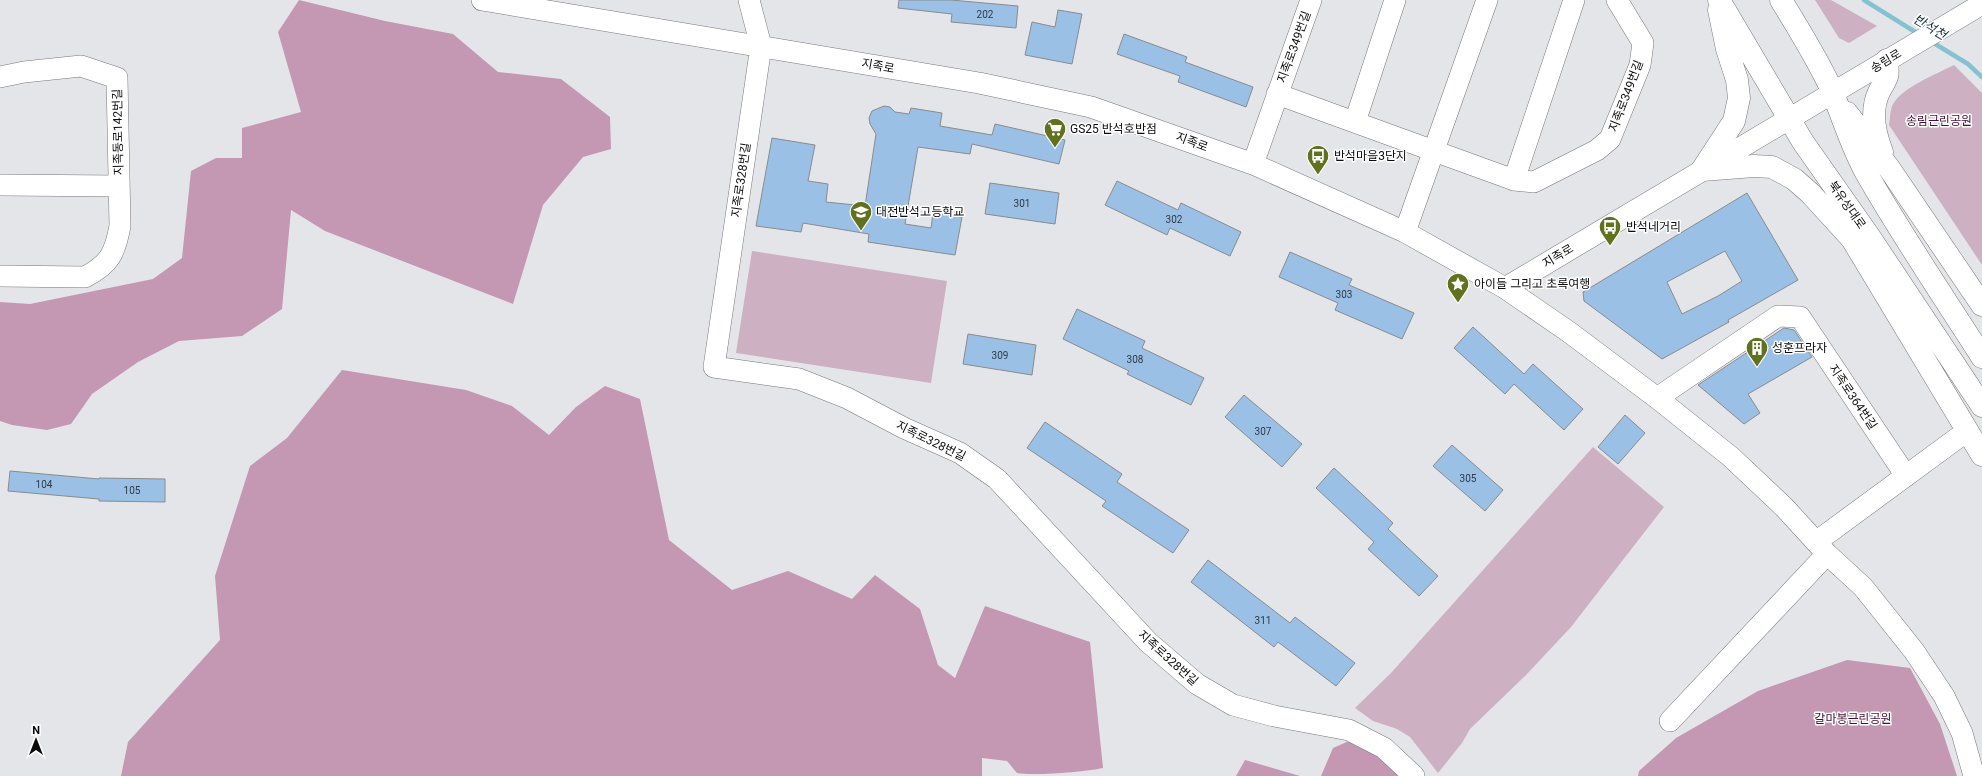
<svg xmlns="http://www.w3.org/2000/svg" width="1982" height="776" font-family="Roboto,'Noto Sans KR',sans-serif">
<rect width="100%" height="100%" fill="#e4e5e9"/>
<!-- green -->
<path fill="#cdb0c2" d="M1815,0H1831L1877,26L1849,43L1839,38Z
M1954,65L1982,93V265L1889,125C1890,119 1890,112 1892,106C1900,88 1937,74 1954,65Z
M752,251L947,281L931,383L736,353Z
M1593,447L1664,507L1571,627L1526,675L1470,729L1462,743L1438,773L1410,737L1397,729L1373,721L1355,708L1391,673Z"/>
<!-- forest -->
<path fill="#c497b3" d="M299,0L385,21L453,34L498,72L561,79L610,117L611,149L583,157L543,205L513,304L325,231L291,210L282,309L242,336L179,341L138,362L92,394L71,424L47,430L12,425L0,421V302L30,304L153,279L182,258L191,171L216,158H242V128L301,112L278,32Z
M342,370L466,390L512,406L549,435L576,407L605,386L640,399L669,540L732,590L788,571L852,599L875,575L920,609L938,665L955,678L985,606L1090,642L1103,768C1084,772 1034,776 1017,773C1014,770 1010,764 1007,761L982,758V776H121L128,742L220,640L215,576L250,466L287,438Z
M1847,660L1910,668L1940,724L1957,776H1638L1639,771L1676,738L1758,691Z
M1349,741L1370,751L1403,776H1321L1333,748Z
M1245,760L1300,776H1236Z"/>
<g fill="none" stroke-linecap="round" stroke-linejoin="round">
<!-- stream -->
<path stroke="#85c2d1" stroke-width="4.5" d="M1864,0L1920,35
M1932,42L1968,64L1982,77"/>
</g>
<!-- building -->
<path fill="#9ac1e5" stroke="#888b8e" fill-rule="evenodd" d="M899,0H951L1018,6L1016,28L951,22L952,14L898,8Z
M1058,10L1082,14L1072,64L1025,55L1032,22L1055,27Z
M1124,34L1187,57L1185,62L1253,87L1246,107L1178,82L1180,76L1117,54Z
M884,106L890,107L895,112L909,114L911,108L942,113L940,126L992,135L995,124L1065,140L1059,164L972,144L970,154L918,147L905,224L931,228L933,213L962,217L955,255L868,242L869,234L803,223L801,232L756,226L772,138L815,145L808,181L828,184L826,202L865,206L876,134L870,124L869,118L872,111Z
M1117,181L1178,210L1181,203L1241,232L1230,256L1170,228L1167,235L1105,205Z
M990,183L1059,193L1055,224L985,214Z
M1747,193L1798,280L1728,320L1729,322L1662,359L1584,301L1583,292ZM1725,251L1742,281L1718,296L1682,314L1667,282Z
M1290,252L1352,279L1349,285L1414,313L1402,339L1335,310L1338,303L1279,277Z
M1077,309L1145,341L1142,348L1204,378L1191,405L1127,374L1129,371L1063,339Z
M1473,327L1524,374L1533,364L1583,409L1564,430L1514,384L1505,394L1454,348Z
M1784,328L1794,330L1812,357L1748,394L1760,413L1744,424L1698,385Z
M968,334L1036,345L1032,375L963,364Z
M1244,395L1302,444L1282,467L1225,417Z
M1625,415L1645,433L1618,464L1598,447Z
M1045,422L1122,474L1117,482L1189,530L1173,553L1102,506L1106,501L1027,448Z
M1452,445L1503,490L1485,511L1433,466Z
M1334,468L1393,523L1388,529L1438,576L1419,596L1368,549L1374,542L1316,488Z
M10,471L99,479V478L165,479V502L99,501V499L8,491Z
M1208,560L1290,623L1295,617L1355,663L1336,686L1278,642L1274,647L1191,582Z"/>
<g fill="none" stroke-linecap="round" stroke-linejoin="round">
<!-- minor casing -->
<g stroke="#77777b" stroke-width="22">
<path id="minor" d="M482,0L979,83L1091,107L1253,164L1405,232L1505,288L1569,332L1657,398L1731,457L1784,507L1827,554L1863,587L1914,651L1944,696L1962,733L1974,776
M749,0L761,46L714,367L799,379L847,398L904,428L960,453L997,479L1148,642L1197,684L1233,705L1274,716L1349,730L1384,748L1414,776
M0,77L24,72L81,66L117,78L120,226C115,253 110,264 85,277L0,276
M1277,94L1514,180L1534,182L1597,150L1610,139L1640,65L1643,43L1617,0
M1355,122L1395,0
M1253,164L1311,0
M1514,180L1574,0
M0,185L119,186
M1405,232L1487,0
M1505,288L1982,4
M1657,398L1778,316L1800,317L1906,476
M1816,542L1967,431
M1670,721L1827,554"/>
</g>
<!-- major casing -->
<g stroke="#77777b" stroke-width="23">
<path id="major" d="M1719,0L1803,142L1869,236L1982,406
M1781,0C1799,30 1819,61 1833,93C1843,119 1851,144 1864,169C1900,233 1942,294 1982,357
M1847,113L1889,168L1982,305
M1882,152C1875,134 1870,111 1879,92C1887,76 1889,80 1887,60
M1702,170L1754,166L1772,167L1794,179L1810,193L1852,239L1982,455
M1702,170L1734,121L1739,98L1737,80L1727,49L1719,10"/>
</g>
<!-- minor -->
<use href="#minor" stroke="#fff" stroke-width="21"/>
<!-- major -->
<use href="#major" stroke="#fff" stroke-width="22"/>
</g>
<!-- icons -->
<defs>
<g id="supermarket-pin" transform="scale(1.15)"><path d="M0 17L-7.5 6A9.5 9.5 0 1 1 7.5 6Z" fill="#61711e" stroke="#fff"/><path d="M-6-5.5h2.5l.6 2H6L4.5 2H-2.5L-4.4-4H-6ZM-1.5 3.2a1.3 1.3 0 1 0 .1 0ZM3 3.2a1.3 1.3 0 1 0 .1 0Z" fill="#fff"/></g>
<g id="bus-pin" transform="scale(1.15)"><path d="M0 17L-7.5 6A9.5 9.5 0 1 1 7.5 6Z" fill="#61711e" stroke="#fff"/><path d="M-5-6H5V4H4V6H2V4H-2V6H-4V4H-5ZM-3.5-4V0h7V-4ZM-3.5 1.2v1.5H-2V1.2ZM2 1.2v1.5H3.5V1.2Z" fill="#fff"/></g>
<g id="school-pin" transform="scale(1.15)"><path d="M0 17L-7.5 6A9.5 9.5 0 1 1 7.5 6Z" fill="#61711e" stroke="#fff"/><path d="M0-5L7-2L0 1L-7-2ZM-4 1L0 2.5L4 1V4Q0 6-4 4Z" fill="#fff"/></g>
<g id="sight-pin" transform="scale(1.15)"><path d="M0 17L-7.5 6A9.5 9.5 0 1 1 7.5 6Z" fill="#61711e" stroke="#fff"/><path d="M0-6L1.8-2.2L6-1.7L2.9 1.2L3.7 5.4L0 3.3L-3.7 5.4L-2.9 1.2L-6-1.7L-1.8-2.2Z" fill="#fff"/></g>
<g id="building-pin" transform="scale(1.15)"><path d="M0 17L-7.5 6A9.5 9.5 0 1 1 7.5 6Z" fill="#61711e" stroke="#fff"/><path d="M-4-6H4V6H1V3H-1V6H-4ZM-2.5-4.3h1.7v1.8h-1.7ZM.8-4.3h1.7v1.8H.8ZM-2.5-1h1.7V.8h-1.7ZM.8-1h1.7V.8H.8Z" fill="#fff"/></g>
</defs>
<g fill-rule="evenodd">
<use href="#supermarket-pin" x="1055" y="129"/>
<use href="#bus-pin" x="1318" y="156"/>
<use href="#school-pin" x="861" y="212"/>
<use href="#bus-pin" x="1610" y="227"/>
<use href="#sight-pin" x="1458" y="284"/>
<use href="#building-pin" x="1757" y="348"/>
</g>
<g text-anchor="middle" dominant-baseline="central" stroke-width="3" stroke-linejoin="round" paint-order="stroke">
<!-- number labels -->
<g font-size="10" fill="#2f3843">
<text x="985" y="14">202</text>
<text x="1022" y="203">301</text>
<text x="1174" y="219">302</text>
<text x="1344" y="294">303</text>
<text x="1000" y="355">309</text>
<text x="1135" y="359">308</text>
<text x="1263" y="431">307</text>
<text x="1468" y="478">305</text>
<text x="44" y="484">104</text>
<text x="132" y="490">105</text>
<text x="1263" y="620">311</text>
</g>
<!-- street labels -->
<g font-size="12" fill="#0b0b0d" stroke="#fff">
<text transform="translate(1294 47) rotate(-70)">지족로349번길</text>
<text transform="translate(1886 61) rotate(-31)">송림로</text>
<text transform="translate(878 66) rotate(10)">지족로</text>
<text transform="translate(1626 96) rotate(-69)">지족로349번길</text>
<text transform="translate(118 132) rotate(-91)">지족동로142번길</text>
<text transform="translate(1192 142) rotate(20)">지족로</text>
<text transform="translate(741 180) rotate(-82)">지족로328번길</text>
<text transform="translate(1847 205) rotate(55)">북유성대로</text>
<text transform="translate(1558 256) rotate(-31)">지족로</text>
<text transform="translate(1853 397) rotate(56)">지족로364번길</text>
<text transform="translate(931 441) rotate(26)">지족로328번길</text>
<text transform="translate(1168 658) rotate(42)">지족로328번길</text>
</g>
<!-- park labels -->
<g font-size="12" fill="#471038" stroke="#fff">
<text x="1939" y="121">송림근린공원</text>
<text x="1853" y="719">갈마봉근린공원</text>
</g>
<!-- poi labels -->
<g font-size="12" fill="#0b0b0d" stroke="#fff" text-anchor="start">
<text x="1070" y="129">GS25 반석호반점</text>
<text x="1334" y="156">반석마을3단지</text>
<text x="876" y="212">대전반석고등학교</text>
<text x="1626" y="227">반석네거리</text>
<text x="1474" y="284">아이들 그리고 초록여행</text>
<text x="1772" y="348">성훈프라자</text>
</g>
<!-- water labels -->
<g font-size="13" font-style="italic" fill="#123138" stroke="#fff">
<text transform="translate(1930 27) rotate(31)">반석천</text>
</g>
</g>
<!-- north arrow -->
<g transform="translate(36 740)" stroke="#ffffff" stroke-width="3" paint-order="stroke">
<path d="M0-3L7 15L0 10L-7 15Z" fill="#0b0b0d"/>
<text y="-6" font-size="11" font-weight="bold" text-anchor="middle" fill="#0b0b0d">N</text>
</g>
</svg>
